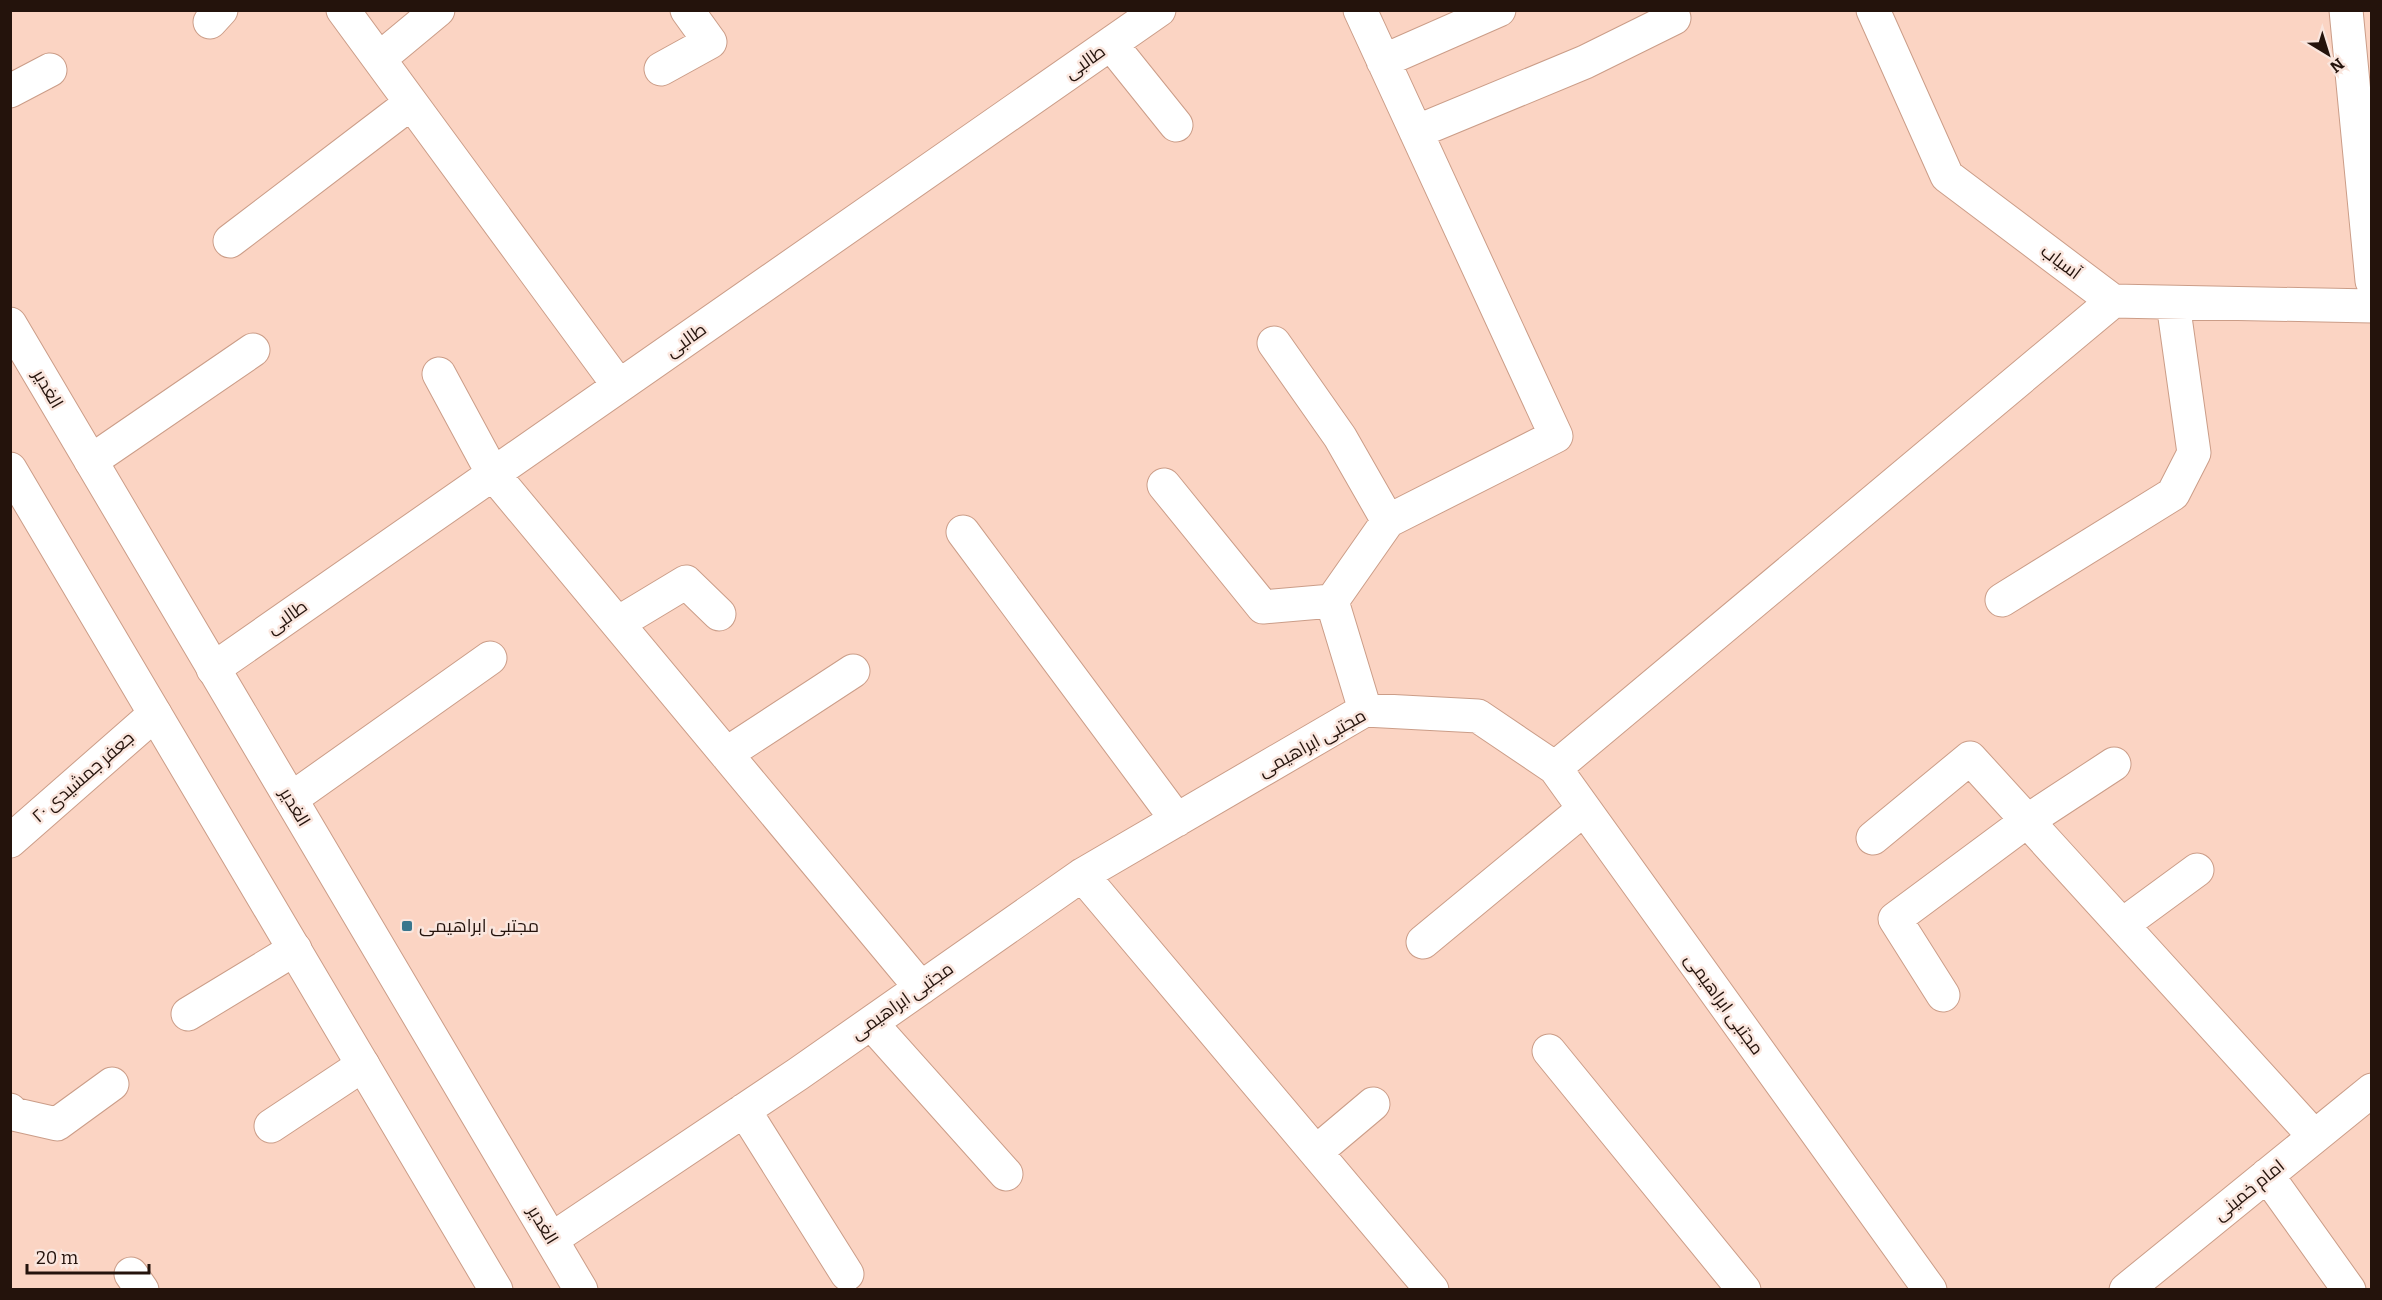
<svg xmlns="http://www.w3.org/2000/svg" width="2382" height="1300" font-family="Bitter,Cairo,serif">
<rect width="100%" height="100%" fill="#fbd4c3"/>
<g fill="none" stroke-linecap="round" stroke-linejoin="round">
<!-- minor casing -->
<g stroke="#cb9d88" stroke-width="35">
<path id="minor" d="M343,10L619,386
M1360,10L1556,436L1388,521L1332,601L1365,710
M1873,10L1947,176L2113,301L2372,306
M2346,10L2372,281
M210,22L221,10
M1111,44L1176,125
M379,59L438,10
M1383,61L1499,10
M661,69L710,42L687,10
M10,91L50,70
M1416,132L1585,62L1674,18L1671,10
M230,241L411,103
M1274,343L1340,437L1388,521
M439,374L493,474L921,988
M91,461L253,350
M1164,485L1263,607L1332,601
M963,532L1177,820
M2002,600L2173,494L2194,453L2173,303
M618,623L686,582L719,614
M213,669L1159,10
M726,754L853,671
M1555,768L2113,301
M291,799L490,658
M1873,838L1970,758L2314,1136
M10,841L155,714
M1082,875L1432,1290
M2122,925L2197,870
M1423,942L1584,809
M1943,995L1895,919L2027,821L2114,764
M188,1014L295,949
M871,1023L1006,1174
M1549,1051L1744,1290
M10,1110L13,1114L57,1124L112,1084
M744,1110L847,1274
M271,1126L363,1065
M1316,1152L1373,1104
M2267,1175L2349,1290
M552,1239L798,1074L1082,875L1365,710L1478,716L1555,768L1930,1290
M131,1274L142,1290
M2126,1290L2372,1090"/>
</g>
<!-- major casing -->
<g stroke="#cb9d88" stroke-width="35">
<path id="major" d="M10,324L581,1290
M10,469L496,1290"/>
</g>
<!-- minor -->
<use href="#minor" stroke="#fff" stroke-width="33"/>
<!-- major -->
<use href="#major" stroke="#fff" stroke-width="33"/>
</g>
<!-- markers -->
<rect fill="#39768d" stroke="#fae6de" stroke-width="2" x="401" y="920" width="12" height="12" rx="3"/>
<g text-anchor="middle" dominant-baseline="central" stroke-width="5" stroke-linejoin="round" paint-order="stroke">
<!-- street labels -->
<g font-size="18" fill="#24130c" stroke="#fae6de">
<text transform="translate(1085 62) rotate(-35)">طالبی</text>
<text transform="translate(2061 262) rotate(37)">آسیاب</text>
<text transform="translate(686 340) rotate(-35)">طالبی</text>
<text transform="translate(48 389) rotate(60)">الغدیر</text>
<text transform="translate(287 617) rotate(-35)">طالبی</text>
<text transform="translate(1312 743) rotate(-29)">مجتبی ابراهیمی</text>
<text transform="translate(83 777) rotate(-41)">جعفر جمشیدی ۲۰</text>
<text transform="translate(295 807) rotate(59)">الغدیر</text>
<text transform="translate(902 1001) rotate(-35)">مجتبی ابراهیمی</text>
<text transform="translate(1724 1004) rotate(54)">مجتبی ابراهیمی</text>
<text transform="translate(2249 1190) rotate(-39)">امام خمینی</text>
<text transform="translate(543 1225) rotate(59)">الغدیر</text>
</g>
<!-- poi labels -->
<g font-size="18" fill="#24130c" stroke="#fae6de" text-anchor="start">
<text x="419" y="926">مجتبی ابراهیمی</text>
</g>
</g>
<!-- border -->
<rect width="2382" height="1300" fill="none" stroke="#24130c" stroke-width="24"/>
<!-- north arrow -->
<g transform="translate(2328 54) rotate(142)" stroke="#fae6de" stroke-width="4.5" paint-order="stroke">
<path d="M0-4.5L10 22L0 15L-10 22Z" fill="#24130c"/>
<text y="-9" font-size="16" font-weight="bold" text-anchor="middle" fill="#24130c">N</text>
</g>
<!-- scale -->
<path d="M27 1264v9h122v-9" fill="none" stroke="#24130c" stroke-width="3"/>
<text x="36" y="1264" font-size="18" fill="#24130c" stroke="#fae6de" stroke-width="4.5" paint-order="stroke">20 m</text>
</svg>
